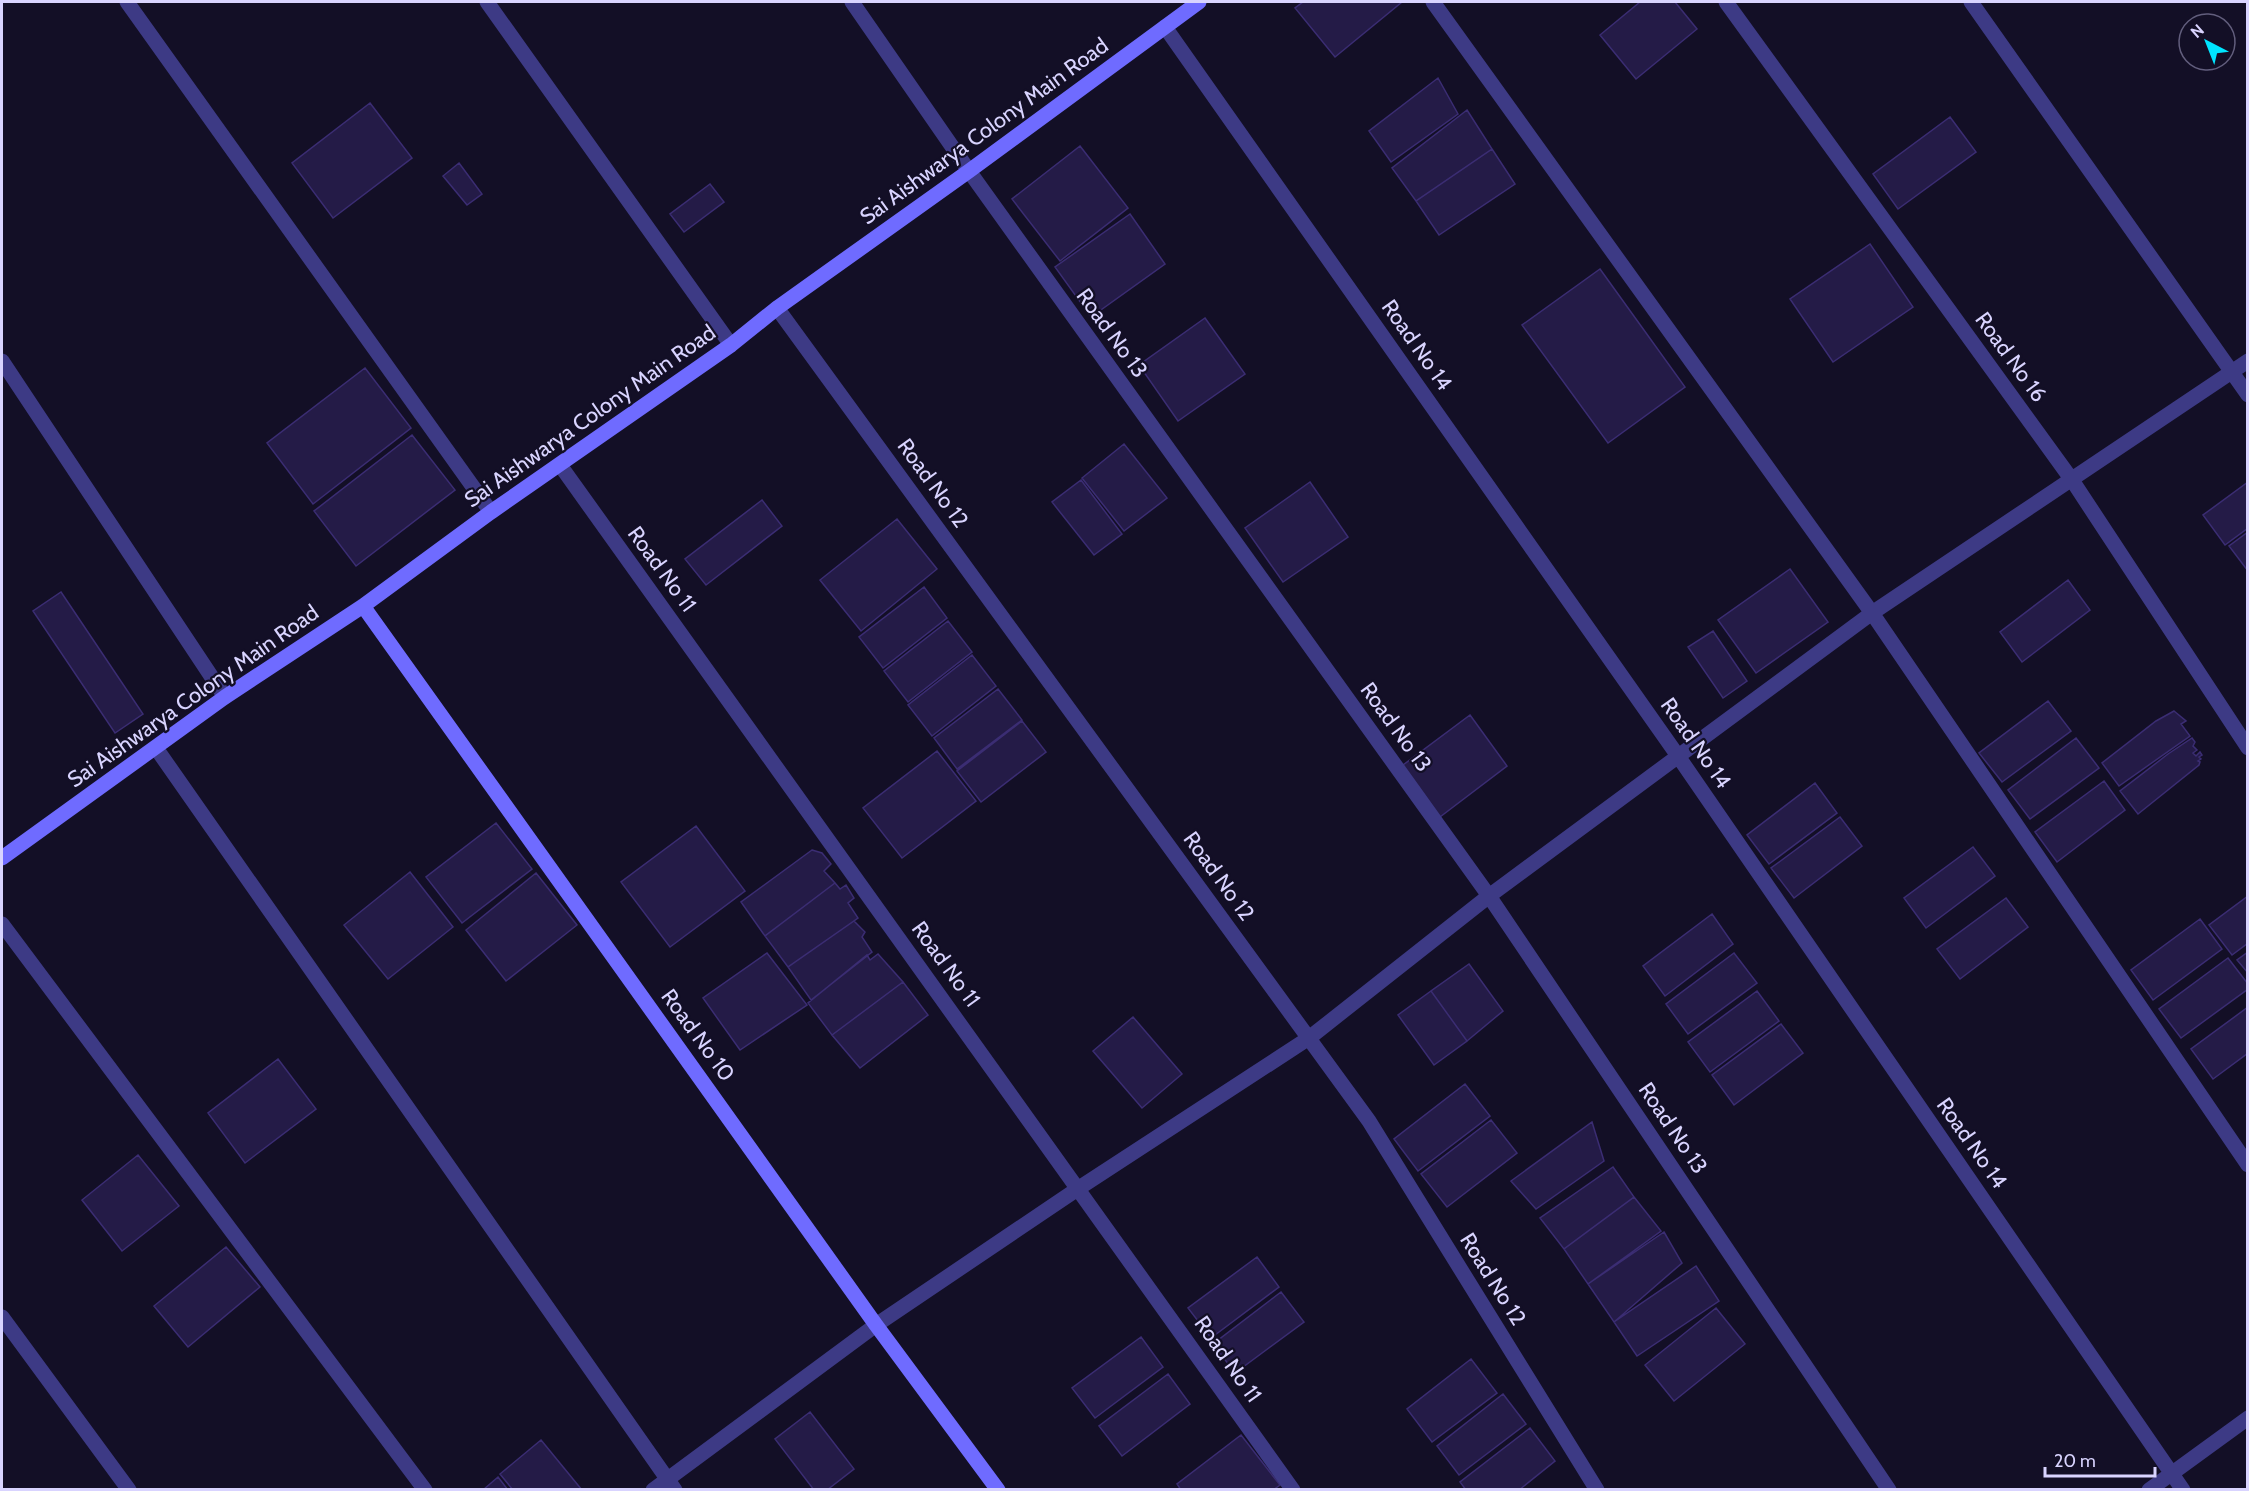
<svg xmlns="http://www.w3.org/2000/svg" width="2249" height="1491" font-family="Cabin,sans-serif">
<rect width="100%" height="100%" fill="#130f26"/>
<!-- building -->
<path fill="#241b47" stroke="#3b2d73" stroke-width="1.5" d="M1303,2H1402L1335,57L1295,8Z
M1640,2H1675L1697,29L1636,79L1600,35Z
M1438,78L1458,114L1391,162L1369,131Z
M370,103L412,158L333,218L292,163Z
M1467,110L1492,149L1416,201L1392,168Z
M1950,117L1976,152L1898,209L1873,174Z
M1080,146L1128,208L1060,261L1012,199Z
M1492,149L1515,184L1439,235L1416,201Z
M459,163L482,194L467,205L443,176Z
M710,184L724,202L684,232L670,214Z
M1130,214L1165,264L1091,317L1055,267Z
M1870,244L1913,307L1833,362L1790,299Z
M1600,269L1685,387L1608,443L1522,325Z
M1205,318L1245,374L1178,421L1139,365Z
M365,368L411,428L313,504L267,443Z
M412,435L455,490L356,566L314,511Z
M1124,444L1167,498L1124,531L1082,478Z
M1081,480L1122,534L1094,555L1052,502Z
M1310,482L1348,537L1283,582L1245,528Z
M2248,482V528L2225,545L2203,515Z
M762,500L782,526L706,585L685,559Z
M897,519L937,569L861,631L820,580Z
M2248,532V571L2229,546Z
M1790,569L1828,622L1756,673L1718,620Z
M2068,580L2090,610L2022,662L2000,632Z
M924,587L947,618L883,668L859,637Z
M61,592L143,714L115,733L33,611Z
M948,621L972,652L908,702L884,671Z
M1713,631L1747,681L1723,698L1688,647Z
M972,655L996,686L932,736L908,705Z
M998,689L1022,720L957,769L934,738Z
M2048,701L2071,731L2002,782L1979,753Z
M2174,711L2186,721L2181,724L2190,736L2119,786L2102,763L2156,721Z
M1470,715L1507,766L1436,820L1399,768Z
M1022,721L1046,752L981,802L957,771Z
M2076,738L2099,768L2030,819L2008,790Z
M2192,738L2195,742L2193,746L2197,750L2193,753L2196,756L2200,752L2202,755L2199,757L2201,759L2198,761L2200,762L2199,765L2138,814L2120,791L2168,754Z
M937,751L976,801L902,858L863,808Z
M2104,781L2125,810L2057,862L2035,832Z
M1815,783L1837,813L1769,864L1747,835Z
M1840,817L1862,846L1794,898L1771,868Z
M496,823L532,869L462,923L426,877Z
M696,826L745,891L670,947L621,882Z
M1973,847L1995,876L1926,928L1904,898Z
M812,850L822,853L831,864L824,871L835,883L765,936L741,902Z
M410,872L453,927L388,979L344,925Z
M536,873L577,925L506,981L466,930Z
M835,883L840,889L846,885L854,898L848,903L858,918L788,967L765,936Z
M2248,896V943L2232,955L2209,925Z
M2006,898L2028,927L1960,979L1937,949Z
M1712,914L1733,944L1665,996L1643,966Z
M2200,919L2222,949L2153,1000L2131,970Z
M854,921L865,932L862,937L872,952L811,1000L788,967Z
M2248,952V973L2237,960Z
M767,953L807,1005L740,1050L703,998Z
M1734,953L1757,983L1688,1034L1666,1004Z
M878,954L903,982L832,1035L808,1003L867,955L870,960Z
M2228,958L2248,984V989L2181,1038L2159,1009Z
M1469,964L1503,1011L1467,1041L1431,991Z
M903,982L928,1015L860,1068L832,1035Z
M1431,991L1467,1041L1434,1065L1398,1015Z
M1757,991L1779,1021L1710,1072L1688,1042Z
M2248,1007V1053L2213,1079L2191,1049Z
M1133,1017L1182,1074L1142,1108L1093,1051Z
M1781,1024L1803,1053L1734,1105L1712,1075Z
M278,1059L316,1109L245,1163L208,1113Z
M1465,1084L1490,1116L1418,1171L1394,1139Z
M1491,1120L1517,1153L1447,1207L1421,1174Z
M1592,1122L1604,1161L1536,1209L1511,1181Z
M138,1155L179,1206L122,1251L82,1200Z
M1613,1167L1634,1197L1564,1249L1540,1218Z
M1634,1197L1661,1231L1588,1284L1564,1249Z
M1664,1232L1682,1263L1614,1322L1588,1284Z
M226,1247L260,1287L188,1347L154,1306Z
M1257,1257L1279,1287L1211,1338L1188,1308Z
M1696,1266L1719,1301L1637,1356L1614,1322Z
M1281,1292L1304,1322L1235,1373L1213,1344Z
M1716,1308L1745,1344L1674,1401L1645,1365Z
M1141,1337L1163,1367L1095,1418L1072,1388Z
M1471,1359L1497,1393L1432,1442L1407,1409Z
M1168,1374L1190,1404L1122,1456L1099,1426Z
M1503,1394L1526,1424L1459,1475L1437,1446Z
M810,1412L854,1469L827,1490H814L775,1439Z
M1530,1428L1555,1461L1519,1490H1466L1460,1482Z
M1241,1435L1280,1485L1273,1490H1181L1177,1484Z
M541,1440L582,1490H513L500,1474Z
M498,1477L508,1490H483Z"/>
<g fill="none" stroke-linecap="round" stroke-linejoin="round">
<!-- street -->
<path stroke="#3d3a85" stroke-width="15" d="M127,2L491,512
M487,2L731,345
M852,2L969,171L1489,896L1889,1490
M1433,2L1872,613L2248,1165
M1726,2L2072,480L2248,748
M1971,2L2248,395
M1165,27L1678,756L2183,1490
M777,308L1369,1121L1597,1490
M2,361L225,697
M560,465L1293,1490
M156,748L675,1490
M2,924L425,1490
M2,1317L129,1490
M653,1490L876,1325L1079,1188L1309,1038L1489,896L1872,613L2248,361
M2149,1490L2248,1418"/>
<!-- secondary -->
<path stroke="#6f6bff" stroke-width="15" d="M363,606L876,1325L998,1490
M2,858L225,697L363,606L491,512L731,345L777,308L969,171L1199,2"/>
</g>
<g text-anchor="middle" dominant-baseline="central" stroke-width="4.5" stroke-linejoin="round" paint-order="stroke">
<!-- street labels -->
<g font-size="22" fill="#d9d4ff" stroke="#130f26">
<text transform="translate(984 131) rotate(-36)">Sai Aishwarya Colony Main Road</text>
<text transform="translate(1112 333) rotate(54)">Road No 13</text>
<text transform="translate(1417 345) rotate(55)">Road No 14</text>
<text transform="translate(2011 357) rotate(54)">Road No 16</text>
<text transform="translate(590 416) rotate(-35)">Sai Aishwarya Colony Main Road</text>
<text transform="translate(933 483) rotate(54)">Road No 12</text>
<text transform="translate(662 569) rotate(54)">Road No 11</text>
<text transform="translate(193 696) rotate(-35)">Sai Aishwarya Colony Main Road</text>
<text transform="translate(1396 727) rotate(54)">Road No 13</text>
<text transform="translate(1696 743) rotate(55)">Road No 14</text>
<text transform="translate(1219 876) rotate(54)">Road No 12</text>
<text transform="translate(946 964) rotate(54)">Road No 11</text>
<text transform="translate(698 1035) rotate(54)">Road No 10</text>
<text transform="translate(1673 1128) rotate(56)">Road No 13</text>
<text transform="translate(1972 1143) rotate(55)">Road No 14</text>
<text transform="translate(1493 1279) rotate(58)">Road No 12</text>
<text transform="translate(1228 1359) rotate(55)">Road No 11</text>
</g>
</g>
<!-- border -->
<rect width="2249" height="1491" fill="none" stroke="#d9d4ff" stroke-width="6"/>
<!-- north arrow -->
<g transform="translate(2207 42) rotate(318)"><circle r="28" fill="#130f26" stroke="#625e7d" stroke-width="1.5"/>
<path d="M0-4.5L10 22L0 15L-10 22Z" fill="#00e5ff"/>
<text y="-9" font-size="16" font-weight="bold" text-anchor="middle" fill="#d9d4ff">N</text>
</g>
<!-- scale -->
<path d="M2045 1467v9h110v-9" fill="none" stroke="#d9d4ff" stroke-width="3"/>
<text x="2054" y="1467" font-size="18" fill="#d9d4ff" stroke="#130f26" stroke-width="4.5" paint-order="stroke">20 m</text>
</svg>
